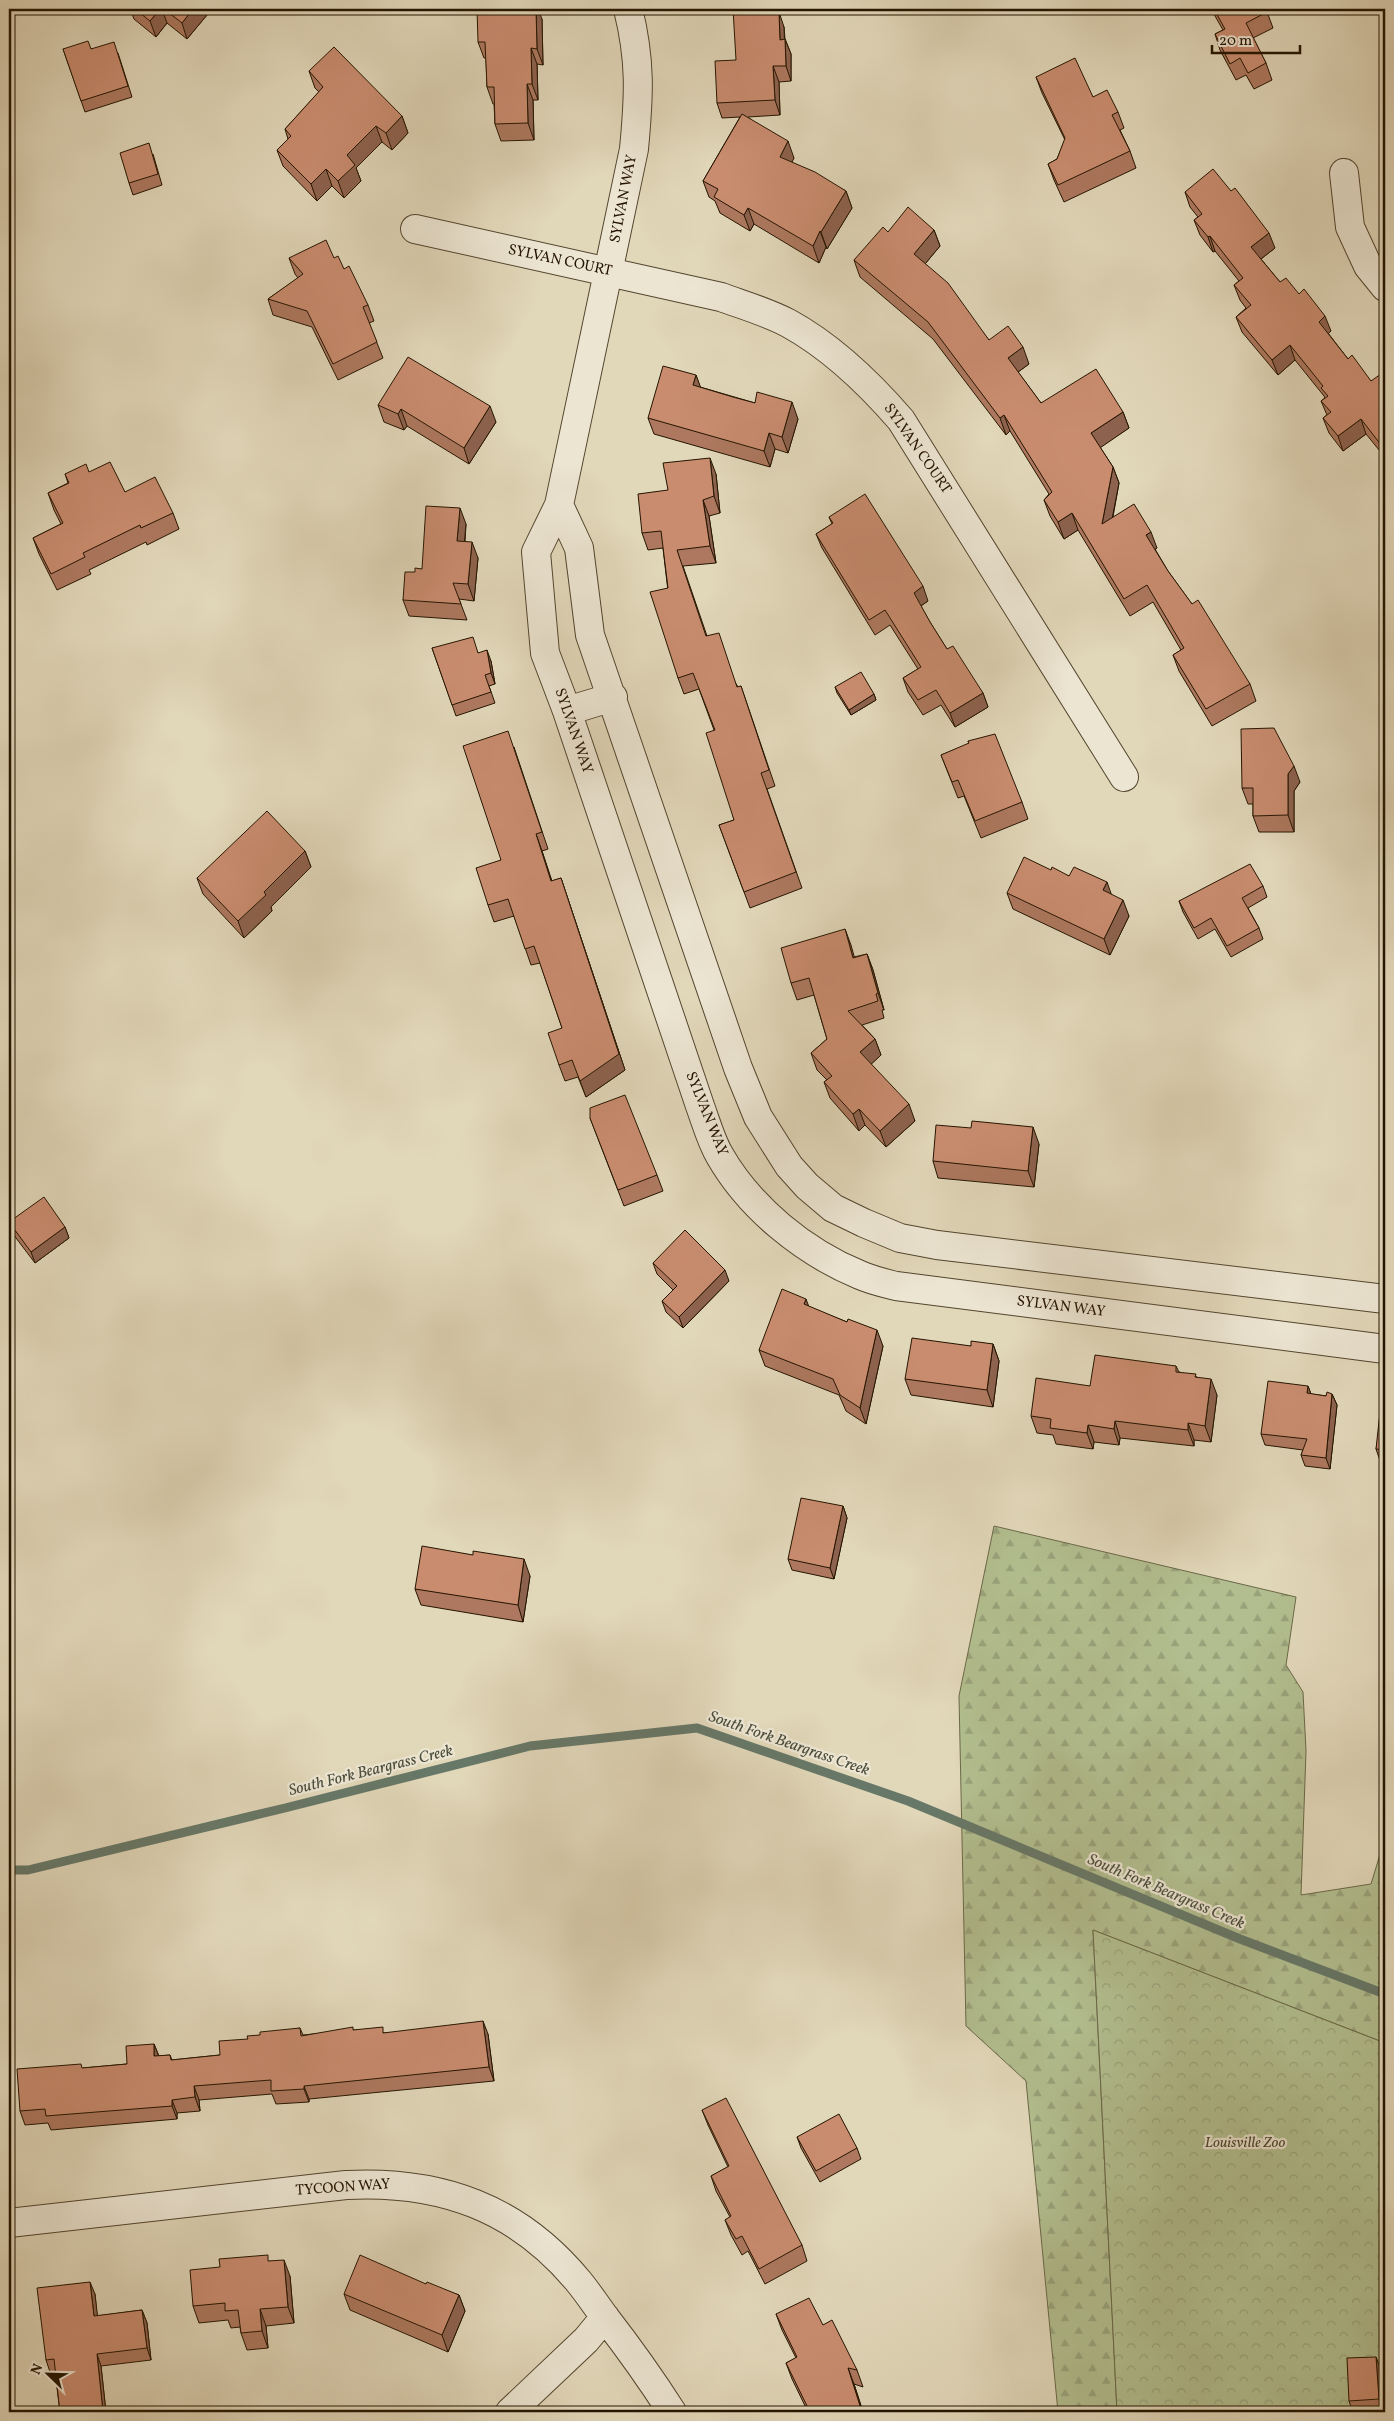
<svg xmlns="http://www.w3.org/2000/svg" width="1394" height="2421" font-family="Vollkorn,serif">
<defs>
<pattern id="forest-firs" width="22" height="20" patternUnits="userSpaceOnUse" patternTransform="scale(1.25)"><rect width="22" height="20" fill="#b2be8f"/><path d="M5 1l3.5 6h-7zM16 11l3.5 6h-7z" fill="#99a27a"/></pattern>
<pattern id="park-crowns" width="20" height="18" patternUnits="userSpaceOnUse" patternTransform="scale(1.25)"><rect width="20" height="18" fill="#b2be8f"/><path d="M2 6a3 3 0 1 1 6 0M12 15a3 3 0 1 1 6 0" fill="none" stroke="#99a27a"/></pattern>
</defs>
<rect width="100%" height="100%" fill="#e1d7b9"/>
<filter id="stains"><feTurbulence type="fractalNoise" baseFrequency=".004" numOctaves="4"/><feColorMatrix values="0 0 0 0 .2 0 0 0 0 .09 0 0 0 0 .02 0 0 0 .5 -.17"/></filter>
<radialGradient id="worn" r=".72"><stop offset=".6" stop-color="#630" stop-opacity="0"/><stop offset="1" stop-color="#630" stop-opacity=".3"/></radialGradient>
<!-- forest -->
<path fill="url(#forest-firs)" stroke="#6b6948" d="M994,1526L1296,1597L1286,1665L1303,1692L1306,1751L1301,1895L1371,1884L1385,1838V2043L1093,1930L1117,2412H1058L1026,2081L966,2026L959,1696Z"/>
<!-- park -->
<path fill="url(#park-crowns)" stroke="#6b6948" d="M1093,1930L1385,2043V2412H1117Z"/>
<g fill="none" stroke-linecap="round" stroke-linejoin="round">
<!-- stream -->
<path stroke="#677868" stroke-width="9" d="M9,1870H28L285,1808L530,1746L697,1728L908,1801L1240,1939L1385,1994"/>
<!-- minor casing -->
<g stroke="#53452e" stroke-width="30">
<path id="minor" d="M628,9C641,61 639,96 634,149L559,505L536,552L545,653L567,711L700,1106C706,1122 711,1141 720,1156C750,1208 804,1252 860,1275C871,1280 884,1283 896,1286L1385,1349
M1344,173L1350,227L1368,266L1385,287
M415,229L721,297C743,305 767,312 788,323C832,347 869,383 901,420L1124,777
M559,505L579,548L590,635L738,1068L758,1117L789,1166L807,1186L833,1208L864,1223L900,1238L937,1245L1385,1299
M567,711L613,697
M9,2223L346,2185C441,2180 518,2208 579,2282C588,2293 596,2305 604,2316C628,2347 651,2379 672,2412
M510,2412L586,2340L605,2317"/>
</g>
<!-- minor -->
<use href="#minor" stroke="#ece5d2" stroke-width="28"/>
</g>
<!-- wall -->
<path fill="#ad785f" stroke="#241400" d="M130,9H212L187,39L167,23L156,37L134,19Z
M772,9L773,12L784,27L785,39L791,54V81L779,82L780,115L748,117L794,158L791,162L846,191L852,208L827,249L826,247L819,263L754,224L750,231L720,213L715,201L709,197L703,181L740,117L722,118L717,103L736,60Z
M1211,9H1266L1273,28L1253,38L1266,63L1272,80L1254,89L1246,75L1236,80L1220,50L1215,34L1223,30Z
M1327,9H1383V11L1327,10Z
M542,19L543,65L537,64L538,100H533L534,140L501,141L495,124L494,104H493L487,87L486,58H484L478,42Z
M63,49H91L118,53L132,97L85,112Z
M309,71L402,116L408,133L392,150L382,142L356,168L361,181L344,198L332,186L317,201L283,166L277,150L288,139L285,129L319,92L315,88Z
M1036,77L1093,97L1118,112L1124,128L1120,130L1130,151L1136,168L1064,202L1054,180L1048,164L1057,159L1065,140L1042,93Z
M153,154L162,185L133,195L129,183Z
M1185,192L1275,248L1261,259L1280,282L1331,331L1328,333L1348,359L1371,381H1385V463L1383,457L1384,456L1366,434L1343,451L1329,433L1323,418L1327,415L1321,401L1325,398L1324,396L1295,360L1278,375L1242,332L1236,317L1246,308L1240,300L1234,285L1239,281L1215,251L1213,252L1200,235L1194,220L1198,217L1190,207Z
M934,230L940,246L925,264L989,340L1029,364L1018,372L1041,403L1123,412L1129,428L1100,447L1113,467L1119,483L1113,517L1157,548L1155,549L1168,571L1250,684L1256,701L1212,726L1179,671L1173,655L1181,650L1153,602L1130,616L1078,530L1064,539L1050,516L1044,500L1049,494L1010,431L1006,435L933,339L860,277L854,260L888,232Z
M289,258H334L344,269L368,305L374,321L369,323L383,358L338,380L312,327L273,315L268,299L298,278L295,274Z
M696,375L700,387L755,403L798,419L788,453L775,449L770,467L654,434L648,418Z
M378,405L496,422L469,464L407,426L404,430L384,422Z
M89,472L125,492L173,513L179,529L147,545L146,542L89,570L91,574L57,590L39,554L33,538L61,524L54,510L48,493L68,483L65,474Z
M716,474L720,513L709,516L716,563L683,566L707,636L738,687L741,686L775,786L767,789L802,888L750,908L719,825L734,820L714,730L699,689L684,694L678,678L663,548L648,550L642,533L668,490Z
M829,517L928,601L921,606L930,622L947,649L983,693L988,707L955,727L941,705L923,715L908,692L903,678L918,669L890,625L875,635L822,548L816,534L832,524Z
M466,524L465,542L478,558L474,601L459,599L467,620L409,616L403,600L415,572L422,569Z
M432,648L478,653L491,661L495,684L489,686L495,703L456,716Z
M835,687L874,694L876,700L851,715L837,693Z
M968,741L1022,802L1028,819L981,838L964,796L958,798L941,755L969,744Z
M514,747L548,849L542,851L552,881L561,878L625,1070L586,1097L578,1077L565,1081L559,1065L562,1028L540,963L531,965L514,916L494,922L488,905L501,860Z
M1300,782L1294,791V832H1259L1253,816V804H1248L1242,788Z
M305,851L311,867L271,907L272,911L244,938L203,894L197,878Z
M1051,870L1069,876L1111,894L1129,916L1110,955L1013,909L1007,893Z
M1263,886L1267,897L1248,908L1259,928L1263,939L1231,957L1215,929L1198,939L1183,912L1179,901Z
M845,929L854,957L867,954L873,970L884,1010H882L884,1018L862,1025L875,1039L881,1055L871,1064L915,1121L886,1147L865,1125L859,1131L830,1098L824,1082L827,1080L817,1070L811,1053L827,1039L814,995L797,1000L791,983Z
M590,1118L657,1175L663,1191L624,1206Z
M1039,1144L1034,1187L938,1178L933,1161Z
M9,1222L65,1227L69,1238L35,1263L13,1234Z
M653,1263L729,1281L683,1328L666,1312L662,1301L673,1290L657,1274Z
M809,1307L847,1322L883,1346L866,1424L846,1411L839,1395L765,1366L759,1350Z
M993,1344L999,1361L993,1407L911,1395L905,1379L971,1346Z
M1176,1366L1179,1372L1197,1377L1217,1395L1211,1442L1194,1440V1446L1120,1438L1119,1445L1094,1442L1093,1449L1056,1444L1053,1435L1037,1433L1031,1416L1090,1386Z
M1308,1386L1311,1394L1326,1396L1332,1394L1337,1405L1330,1469L1305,1466L1301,1455L1303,1450L1265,1445L1261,1434Z
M1385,1403V1466H1382L1376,1449Z
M843,1506L847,1518L834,1579L792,1570L788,1559Z
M530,1576L523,1622L421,1605L415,1589Z
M300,2028L303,2035L354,2030L385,2033L488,2034L494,2081L309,2099V2102L276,2104L272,2094L199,2100L200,2111L177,2113V2119L51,2130L48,2123L25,2125L20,2111L83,2068L127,2064L154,2044L159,2056L170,2055L172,2060L220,2055L248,2039L260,2035Z
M702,2110L802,2245L807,2261L765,2284L748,2251L742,2255L731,2235L725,2220L730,2217L716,2191L711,2176L728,2167L708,2125Z
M797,2137L857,2148L861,2159L820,2182L801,2148Z
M270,2261L290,2276L294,2323L266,2326L268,2348L247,2350L241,2333L240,2327L231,2328L228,2320L199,2323L193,2306Z
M426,2284L459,2295L465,2311L448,2352L350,2310L344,2294Z
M95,2294L97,2316L142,2310L147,2323L151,2360L101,2366L106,2412H60L55,2372H50L46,2360Z
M776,2314L823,2325L857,2370L863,2387L854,2384L863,2412H808L792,2379L786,2363L796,2358L782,2330Z
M1376,2357L1380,2368L1383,2411L1353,2412L1349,2401Z"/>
<!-- shaded-wall -->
<path fill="#8d624e" stroke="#241400" d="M160,9H162L167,23L156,37L150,21Z
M193,9H212L187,39L182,23Z
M536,9H538L542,19L543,65L537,49Z
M779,12L784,27L785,55L780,40Z
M785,39L791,54V81L786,66Z
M531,48L537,64L538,100L532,84Z
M773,66L779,82L780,115L775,100Z
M527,84L533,100L534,140L528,123Z
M402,116L408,133L392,150L386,133Z
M376,126L382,142L356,168L361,181L344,198L338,181L347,155Z
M788,141L794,158L786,174L780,157Z
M326,169L332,186L317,201L311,184Z
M846,191L852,208L827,249L821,232Z
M748,208L754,224L750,231L744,215Z
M934,230L940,246L920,270L914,254Z
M820,231L826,247L819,263L813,246Z
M1269,233L1275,248L1257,262L1251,247Z
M1210,236L1215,251L1213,252L1208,237Z
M1325,316L1331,331L1325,337L1319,322Z
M1290,345L1295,360L1278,375L1272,360Z
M1023,347L1029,364L1014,375L1008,358Z
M696,375L702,391L693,385Z
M792,402L798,419L788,453L782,437Z
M490,406L496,422L469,464L464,448Z
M401,409L407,426L404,430L398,414Z
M1123,412L1129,428L1097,450L1091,433Z
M1004,415L1010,431L1006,435L1000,418Z
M1361,419L1366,434L1343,451L1338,436Z
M769,433L775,449L770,467L764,451Z
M710,458L716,474L720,513L714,496Z
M1113,467L1119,483L1108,540L1102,524Z
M703,500L709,516L716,563L710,546Z
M460,508L466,524L463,558L457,541Z
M1072,513L1078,530L1064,539L1058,522Z
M1151,532L1157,548L1152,551L1146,535Z
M472,542L478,558L474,601L468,584Z
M923,586L928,601L919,607L914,593Z
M487,650L491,661L495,684L491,673Z
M983,693L988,707L955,727L950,713Z
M874,694L876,700L851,715L849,710Z
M1294,766L1300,782L1294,791V832L1288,815V774Z
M536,834L542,851L557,898L551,881Z
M305,851L311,867L271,907L272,911L244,938L238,921L264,892Z
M561,878L625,1070L586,1097L580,1081Z
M1107,882L1113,899L1103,890Z
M1123,900L1129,916L1110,955L1104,939Z
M845,929L851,945L859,974L853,958Z
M867,954L873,970L884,1010L878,993Z
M875,1039L881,1055L866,1069L860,1052Z
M909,1104L915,1121L886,1147L880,1131Z
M859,1109L865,1125L859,1131L853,1114Z
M1033,1127L1039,1144L1034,1187L1028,1171Z
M65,1227L69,1238L35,1263L31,1252Z
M725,1270L729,1281L683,1328L679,1317Z
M806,1299L812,1315L804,1304Z
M877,1330L883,1346L866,1424L860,1408Z
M993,1344L999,1361L993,1407L987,1390Z
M1211,1379L1217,1395L1211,1442L1205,1426Z
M1308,1386L1312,1397L1307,1393Z
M1332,1394L1337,1405L1330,1469L1326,1458Z
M1115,1421L1120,1438L1119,1445L1114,1429Z
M1188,1423L1194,1440V1446L1188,1430Z
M1088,1425L1094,1442L1093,1449L1087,1433Z
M843,1506L847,1518L834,1579L830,1568Z
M524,1559L530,1576L523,1622L518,1605Z
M483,2021L488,2034L494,2081L489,2067Z
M154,2044L159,2057L154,2056Z
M194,2086L199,2100L200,2111L195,2097Z
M304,2086L309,2099V2102L304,2089Z
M172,2100L177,2113V2119L172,2106Z
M284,2260L290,2276L294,2323L288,2307Z
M90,2282L95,2294L99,2329L94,2316Z
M459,2295L465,2311L448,2352L442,2335Z
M260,2309L266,2326L268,2348L262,2331Z
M142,2310L147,2323L151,2360L147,2348Z
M97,2354L101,2366L106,2412H103Z
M1376,2357L1380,2368L1383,2411L1379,2399Z
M848,2368L854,2384L863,2412H862Z"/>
<!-- building -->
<path fill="#c98c6f" stroke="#241400" d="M135,9H160L150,21Z
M164,9H193L182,23Z
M477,9H536L537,49L531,48L532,84H527L528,123L495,124L494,87H487L485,42H478Z
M733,9H771V13L779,12L780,40L785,39L786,66H773L775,100L717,103L715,61L736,60Z
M1214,9H1266L1267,12L1246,23L1266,63L1248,73L1240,58L1230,64L1215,34L1225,29Z
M88,41L91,49L114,42L128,86L81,101L63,49Z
M334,47L402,116L386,133L376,126L347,155L355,165L338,181L326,169L311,184L277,150L291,136L285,129L323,87L309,71Z
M1075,58L1093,97L1107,90L1118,112L1112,115L1130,151L1058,185L1048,164L1057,159L1065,138L1036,77Z
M742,114L788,141L780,157L815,172L846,191L821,232L820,231L813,246L748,208L744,215L714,197L718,189L703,181Z
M149,143L158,174L129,183L120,153Z
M1213,169L1231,191L1235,188L1269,233L1251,247L1265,264L1280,282L1286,278L1299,294L1304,289L1325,316L1319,322L1348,359L1352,355L1371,381L1381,374L1385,381V450L1361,419L1338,436L1323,418L1331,412L1321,401L1328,396L1321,388L1323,386L1290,345L1272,360L1236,317L1251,305L1234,285L1243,278L1210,236L1208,237L1194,220L1202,214L1185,192Z
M908,207L934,230L914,254L948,283L989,340L1008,326L1023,347L1008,358L1041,403L1096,369L1123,412L1091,433L1113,467L1102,524L1134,504L1151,532L1146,535L1168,571L1192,604L1198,600L1250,684L1206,709L1173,655L1184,648L1147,585L1124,599L1072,513L1058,522L1044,500L1052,492L1004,415L1000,418L928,322L854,260L883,227L888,232Z
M326,240L334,258L338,256L344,269L349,266L368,305L363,307L377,342L333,364L307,311L268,299L303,274L289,258Z
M408,357L490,406L464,448L401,409L398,414L378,405Z
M663,366L696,375L693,385L733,397L755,403L757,392L792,402L782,437L769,433L764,451L648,418Z
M710,458L714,496L703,500L710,546L677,550L706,636L719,633L737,687L741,686L769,770L761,773L796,872L744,892L719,825L734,820L706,733L715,730L693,673L678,678L650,592L668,588L661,531L642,533L638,494L668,490L663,463Z
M110,462L125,492L155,477L173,513L141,528L140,525L83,553L85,557L51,574L33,538L63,523L48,493L69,483L65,474L86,464L89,472Z
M865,494L923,586L914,593L930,622L947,649L953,646L983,693L950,713L936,690L918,700L903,678L921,667L885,610L869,620L816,534L833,523L829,517Z
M426,506L460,508L457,541L472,542L468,584L453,583L461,604L403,600L405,572H415V568L422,569Z
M473,637L478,653L487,650L491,673L485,675L491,692L452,705L432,648Z
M861,672L874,694L849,710L835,687Z
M1274,728L1294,766L1288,774V815L1253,816V788H1242L1241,729Z
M508,731L542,832L536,834L551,881L561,878L619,1054L580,1081L572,1060L559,1065L548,1033L562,1028L534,946L525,949L508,899L488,905L476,868L501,860L463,746Z
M995,734L1022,802L975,821L958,780L952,782L941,755L969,743L968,741Z
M267,811L305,851L264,892L266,895L238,921L197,878Z
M1024,857L1051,870L1052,867L1069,876L1074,867L1107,882L1103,890L1123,900L1104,939L1007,893Z
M1250,864L1263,886L1242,898L1259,928L1227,946L1211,918L1194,928L1179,901Z
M845,929L853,958L867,954L878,993L876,994L878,1001L848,1011L875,1039L860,1052L909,1104L880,1131L859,1109L853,1114L824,1082L832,1076L811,1053L827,1039L809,978L791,983L781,948Z
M625,1095L657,1175L618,1190L590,1118V1108Z
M972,1121L1033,1127L1028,1171L933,1161L936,1125L971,1128Z
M44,1197L65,1227L31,1252L9,1222Z
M685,1230L725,1270L679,1317L662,1301L677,1286L653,1263Z
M782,1289L806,1299L804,1304L847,1322L848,1319L877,1330L860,1408L840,1395L833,1379L759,1350Z
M912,1338L971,1346V1341L993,1344L987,1390L905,1379Z
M1095,1355L1176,1366V1372L1196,1374L1195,1377L1211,1379L1205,1426L1188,1423V1430L1115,1421L1114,1429L1088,1425L1087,1433L1050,1428L1051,1419L1031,1416L1036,1378L1090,1386Z
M1268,1381L1308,1386L1307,1393L1326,1396L1327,1392L1332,1394L1326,1458L1301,1455L1307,1439L1261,1434Z
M1381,1403H1385V1450L1376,1449Z
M801,1498L843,1506L830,1568L788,1559Z
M422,1546L473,1555V1551L524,1559L518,1605L415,1589Z
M483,2021L489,2067L304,2086V2089L271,2091V2080L194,2086L195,2097L172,2100V2106L46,2116L45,2109L20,2111L17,2069L81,2064L82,2068L127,2064L126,2046L154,2044V2056L170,2055L171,2060L220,2055L219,2041L248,2039L247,2036L260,2035V2032L300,2028L301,2036L353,2027V2030L383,2027V2033Z
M726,2098L802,2245L759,2269L742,2236L736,2239L725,2220L731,2216L711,2176L729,2166L702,2110Z
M839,2114L857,2148L816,2171L797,2137Z
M268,2255V2261L284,2260L288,2307L260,2309L262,2331L241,2333L238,2310L225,2311V2303L193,2306L190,2270L220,2267L219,2259Z
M360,2255L426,2284L427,2282L459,2295L442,2335L344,2294Z
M90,2282L94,2316L142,2310L147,2348L97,2354L103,2412H60L54,2359L46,2360L37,2288Z
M809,2298L823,2325L832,2320L857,2370L848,2368L862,2412H810L786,2363L797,2357L776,2314Z
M1376,2357L1379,2399L1349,2401L1347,2358Z"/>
<g text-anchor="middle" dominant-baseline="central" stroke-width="4.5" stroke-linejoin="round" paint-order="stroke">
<!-- street labels -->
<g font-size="15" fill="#241400" stroke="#ece5d2">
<text transform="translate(624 199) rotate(-79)">SYLVAN WAY</text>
<text transform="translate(560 261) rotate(12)">SYLVAN COURT</text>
<text transform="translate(917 449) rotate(55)">SYLVAN COURT</text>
<text transform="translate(573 731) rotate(71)">SYLVAN WAY</text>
<text transform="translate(706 1114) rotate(68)">SYLVAN WAY</text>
<text transform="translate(1061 1307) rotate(7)">SYLVAN WAY</text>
<text transform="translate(343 2188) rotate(-4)">TYCOON WAY</text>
</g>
<!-- park labels -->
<g font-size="15" font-style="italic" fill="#4f472b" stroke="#ece5d2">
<text x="1245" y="2143">Louisville Zoo</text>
</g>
<!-- water labels -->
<g font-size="16" font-style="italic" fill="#4b4e3d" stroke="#ece5d2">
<text transform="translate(789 1744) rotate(19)">South Fork Beargrass Creek</text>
<text transform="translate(371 1771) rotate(-14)">South Fork Beargrass Creek</text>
<text transform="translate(1166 1892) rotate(23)">South Fork Beargrass Creek</text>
</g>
</g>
<!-- margin -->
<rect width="1394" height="2421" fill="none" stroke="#e1d7b9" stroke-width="30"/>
<rect x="10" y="10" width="1374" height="2401" fill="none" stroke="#241400" stroke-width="2.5"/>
<rect x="15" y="15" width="1364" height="2391" fill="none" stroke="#241400"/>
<!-- north arrow -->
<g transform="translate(48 2374) rotate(293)" stroke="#ece5d2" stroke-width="4" paint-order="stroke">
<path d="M0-4L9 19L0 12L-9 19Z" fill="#241400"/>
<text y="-8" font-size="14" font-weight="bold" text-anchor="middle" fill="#241400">N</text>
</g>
<!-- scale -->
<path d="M1212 45v8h88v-8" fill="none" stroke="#241400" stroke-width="2.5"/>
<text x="1219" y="45" font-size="15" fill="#241400" stroke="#ece5d2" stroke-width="4" paint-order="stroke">20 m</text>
<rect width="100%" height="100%" filter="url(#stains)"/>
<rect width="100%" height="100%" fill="url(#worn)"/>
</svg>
